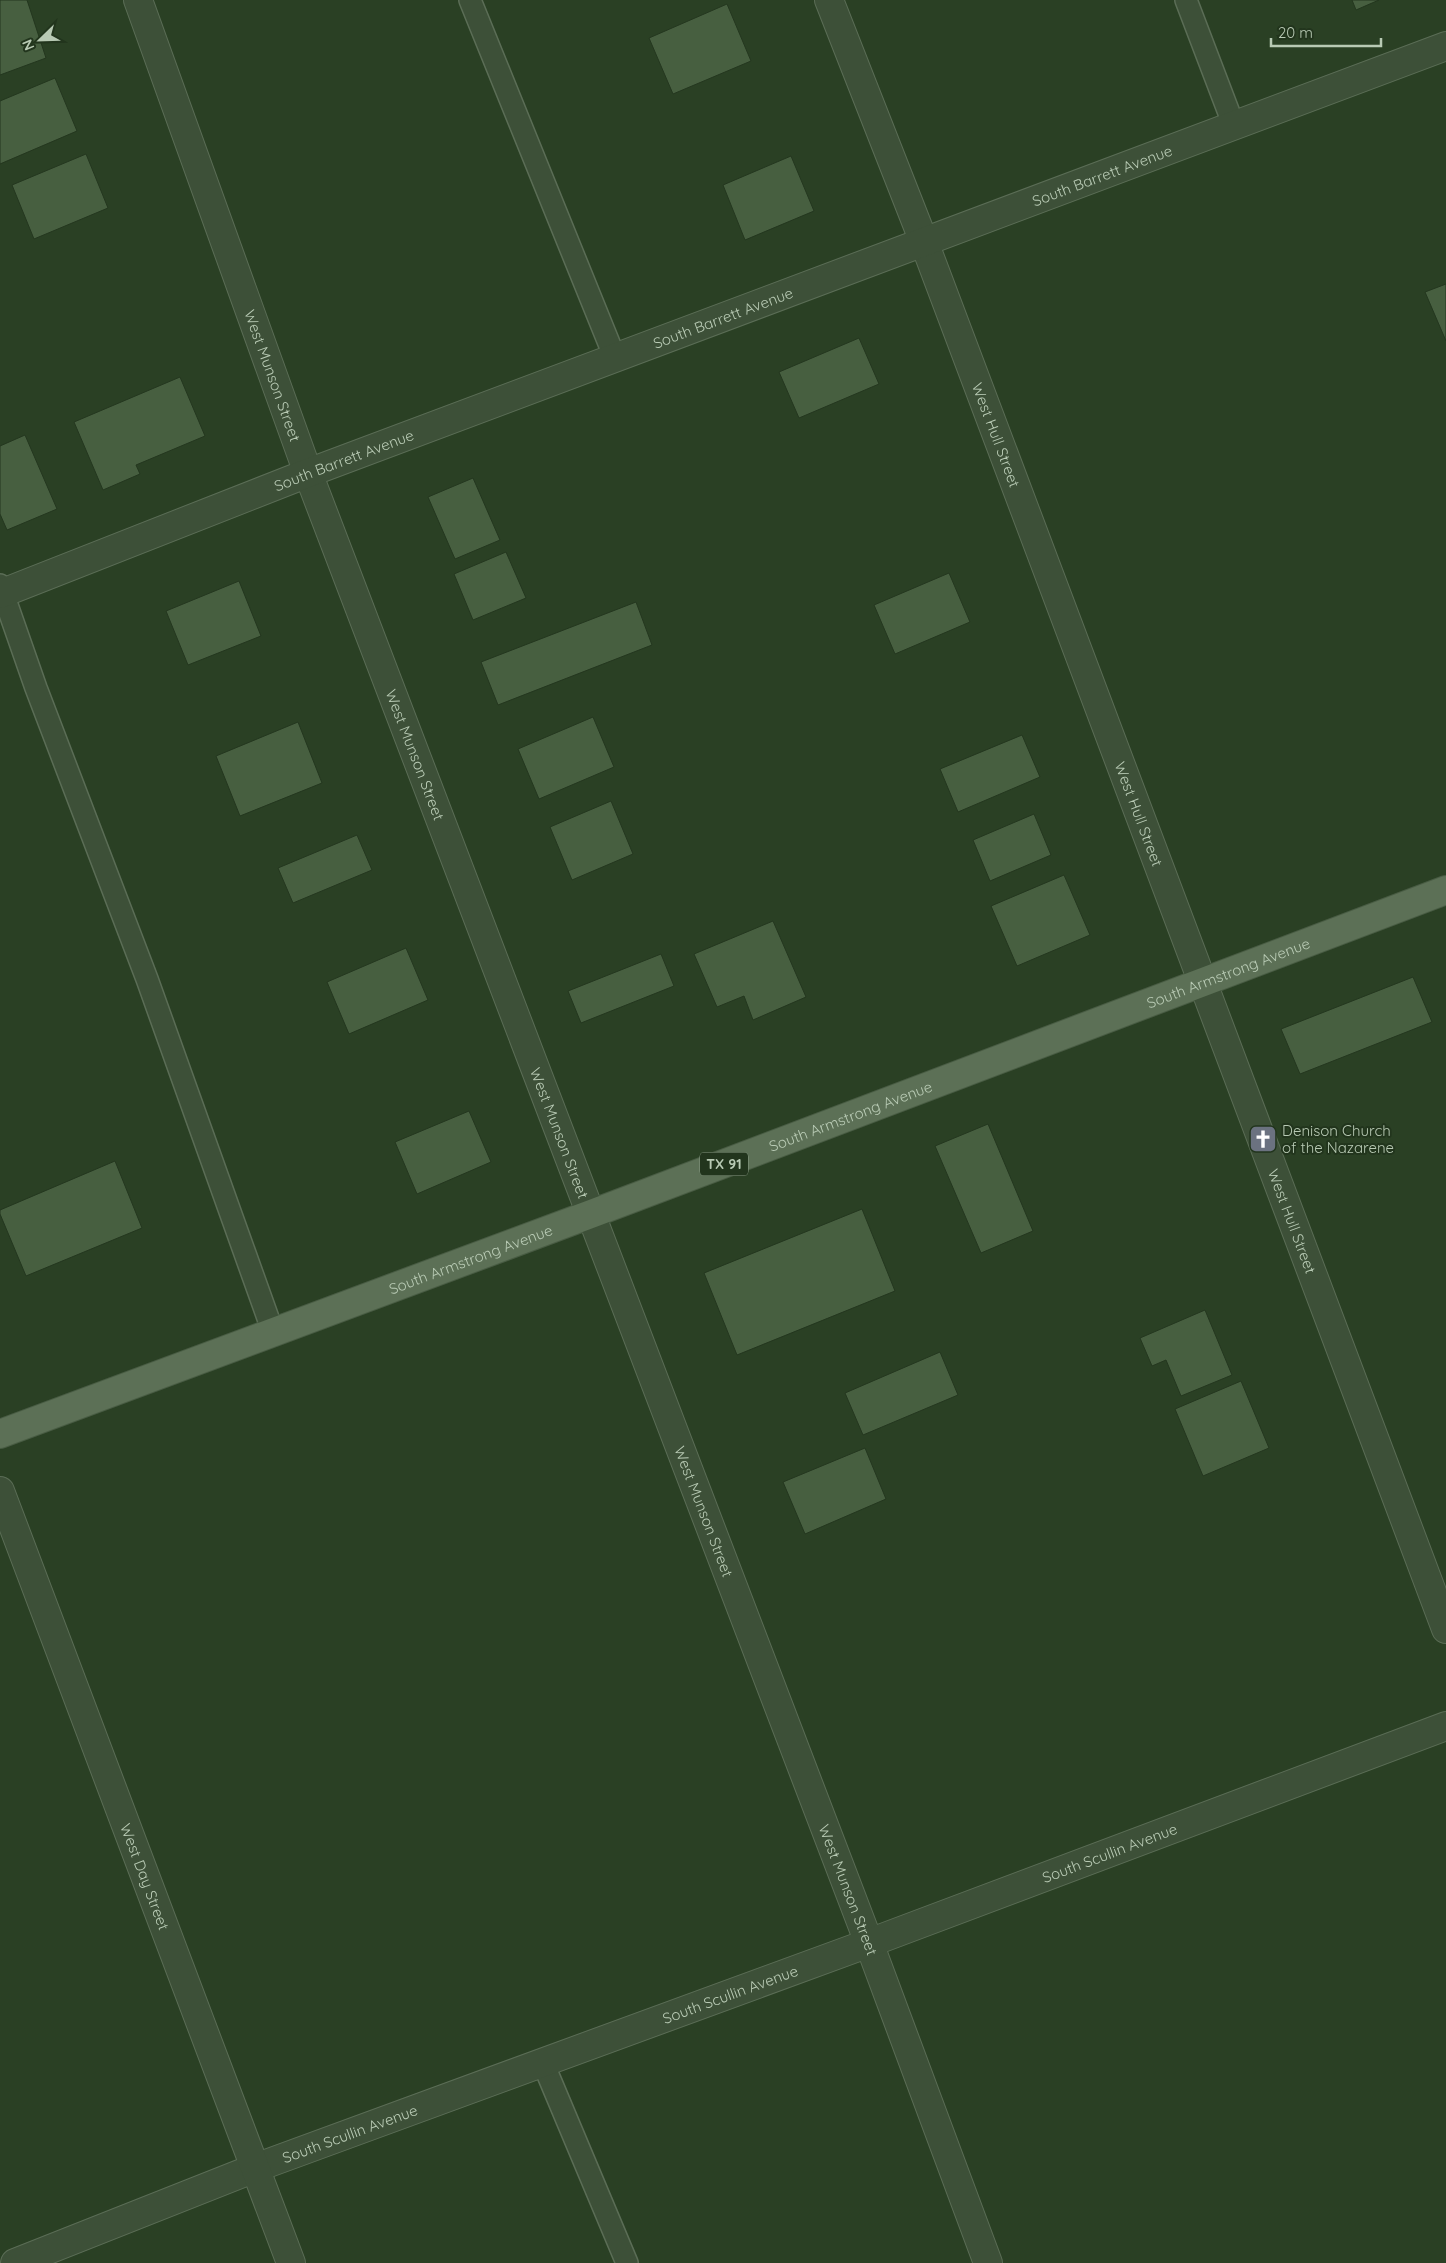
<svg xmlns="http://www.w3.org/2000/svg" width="1446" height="2263" font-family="Quicksand,sans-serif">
<rect width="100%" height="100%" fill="#2a4024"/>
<!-- building -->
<path fill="#475f40" stroke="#24371f" d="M0,0H27L46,58L0,75Z
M1352,0H1379L1356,10Z
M727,4L751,61L673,94L649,38Z
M55,78L77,131L0,164V101Z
M86,154L108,208L34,239L12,185Z
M791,156L814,211L745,240L723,185Z
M1446,284V341L1425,292Z
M859,338L879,384L799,418L779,372Z
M180,377L205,436L136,465L140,474L103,490L74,422Z
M25,435L57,509L7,530L0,514V446Z
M473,478L500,540L455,559L428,497Z
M506,552L526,598L473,620L454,574Z
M949,573L970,622L895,654L874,605Z
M239,581L261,636L188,665L166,611Z
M636,602L652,645L498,705L481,662Z
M593,717L614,767L539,799L518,749Z
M298,722L322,783L240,816L216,756Z
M1022,735L1040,777L958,812L940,769Z
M611,801L633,854L572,880L550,827Z
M1034,814L1051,855L990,881L973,840Z
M357,835L372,870L293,903L278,868Z
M1064,875L1090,935L1017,966L991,906Z
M773,921L806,997L753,1020L744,996L717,1007L694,954Z
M406,948L428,1000L349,1034L327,982Z
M661,954L674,986L581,1023L568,991Z
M1413,977L1432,1022L1300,1074L1281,1029Z
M469,1111L491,1162L417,1194L395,1142Z
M988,1124L1033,1231L981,1253L935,1146Z
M115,1161L142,1228L26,1276L0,1214V1210Z
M862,1209L895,1291L737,1355L704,1273Z
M1205,1310L1232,1375L1181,1396L1166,1360L1152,1366L1140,1338Z
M940,1352L958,1395L863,1435L845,1393Z
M1241,1381L1269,1448L1203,1476L1175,1409Z
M865,1448L886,1499L805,1534L783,1482Z"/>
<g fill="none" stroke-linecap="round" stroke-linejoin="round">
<!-- service casing -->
<g stroke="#5b6d56" stroke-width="24">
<path id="service" d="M470,0L615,358
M1186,0L1234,126
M0,585L36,688L147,979L273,1332
M543,2063L627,2263"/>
</g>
<!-- minor casing -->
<g stroke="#5b6d56" stroke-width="30">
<g id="minor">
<path id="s1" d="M138,0L308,473L869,1943L988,2263"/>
<path id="s2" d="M829,0L924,242L1446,1629"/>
<path id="s3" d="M0,594L308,473L1446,46"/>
<path id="s4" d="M15,2263L255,2168L869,1943L1446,1726"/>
</g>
</g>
<!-- tertiary casing -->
<g stroke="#5b6d56" stroke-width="30">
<g id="tertiary">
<path id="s5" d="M0,1491L291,2263"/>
</g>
</g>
<!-- primary casing -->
<g stroke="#495c44" stroke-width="30">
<g id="primary">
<path id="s6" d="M0,1434L591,1214L1446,890"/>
</g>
</g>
<!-- service -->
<use href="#service" stroke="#3d5038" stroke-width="21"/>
<!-- minor -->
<use href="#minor" stroke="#3d5038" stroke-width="28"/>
<!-- tertiary -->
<use href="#tertiary" stroke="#3d5038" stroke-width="28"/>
<!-- primary -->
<use href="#primary" stroke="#5c7056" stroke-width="28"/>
</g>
<!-- icons -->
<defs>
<g id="church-square" transform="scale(1.4375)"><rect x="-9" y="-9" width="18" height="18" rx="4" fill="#6b7280" stroke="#22351d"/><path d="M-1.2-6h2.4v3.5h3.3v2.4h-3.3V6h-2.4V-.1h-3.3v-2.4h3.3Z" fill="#fff"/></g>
</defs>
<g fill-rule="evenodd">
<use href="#church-square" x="1263" y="1139"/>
</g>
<g text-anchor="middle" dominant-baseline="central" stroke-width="4" stroke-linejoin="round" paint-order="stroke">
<!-- shield labels -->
<rect fill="#22351d" stroke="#8b9d87" stroke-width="1" x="700" y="1152.5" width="48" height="23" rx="4"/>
<g font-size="14" font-weight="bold" fill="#b8cab4">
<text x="724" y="1164">TX 91</text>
</g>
<!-- street labels -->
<g font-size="15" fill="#b8cab4" stroke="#22351d">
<text stroke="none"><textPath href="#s3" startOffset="1179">South Barrett Avenue</textPath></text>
<text stroke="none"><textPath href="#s3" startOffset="774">South Barrett Avenue</textPath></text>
<text stroke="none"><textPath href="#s1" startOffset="399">West Munson Street</textPath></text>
<text stroke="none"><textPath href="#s2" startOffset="466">West Hull Street</textPath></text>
<text stroke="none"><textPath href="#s3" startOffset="369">South Barrett Avenue</textPath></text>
<text stroke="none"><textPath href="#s1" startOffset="804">West Munson Street</textPath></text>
<text stroke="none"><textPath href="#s2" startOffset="871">West Hull Street</textPath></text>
<text stroke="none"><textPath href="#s6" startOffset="1312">South Armstrong Avenue</textPath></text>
<text stroke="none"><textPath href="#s6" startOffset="908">South Armstrong Avenue</textPath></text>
<text stroke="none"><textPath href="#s1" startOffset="1209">West Munson Street</textPath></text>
<text stroke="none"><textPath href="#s2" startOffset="1306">West Hull Street</textPath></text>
<text stroke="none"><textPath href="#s6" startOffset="502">South Armstrong Avenue</textPath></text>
<text stroke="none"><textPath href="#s1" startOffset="1614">West Munson Street</textPath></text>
<text stroke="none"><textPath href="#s4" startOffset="1169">South Scullin Avenue</textPath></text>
<text stroke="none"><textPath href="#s5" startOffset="412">West Day Street</textPath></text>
<text stroke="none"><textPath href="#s1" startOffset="2019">West Munson Street</textPath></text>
<text stroke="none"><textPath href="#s4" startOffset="764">South Scullin Avenue</textPath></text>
<text stroke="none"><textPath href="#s4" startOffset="359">South Scullin Avenue</textPath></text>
</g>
<!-- poi labels -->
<g font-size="15" fill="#b8cab4" stroke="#22351d" text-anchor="start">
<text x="1282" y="1130">Denison Church<tspan x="1282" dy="17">of the Nazarene</tspan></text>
</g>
</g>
<!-- north arrow -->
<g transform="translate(40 40) rotate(247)" stroke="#22351d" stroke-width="4" paint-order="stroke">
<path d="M0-4L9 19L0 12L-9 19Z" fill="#b8cab4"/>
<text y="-8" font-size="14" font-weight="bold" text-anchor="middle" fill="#b8cab4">N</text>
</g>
<!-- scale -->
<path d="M1271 38v8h110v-8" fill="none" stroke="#b8cab4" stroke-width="2.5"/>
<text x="1278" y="38" font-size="15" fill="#b8cab4" stroke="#22351d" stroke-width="4" paint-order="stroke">20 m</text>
</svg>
